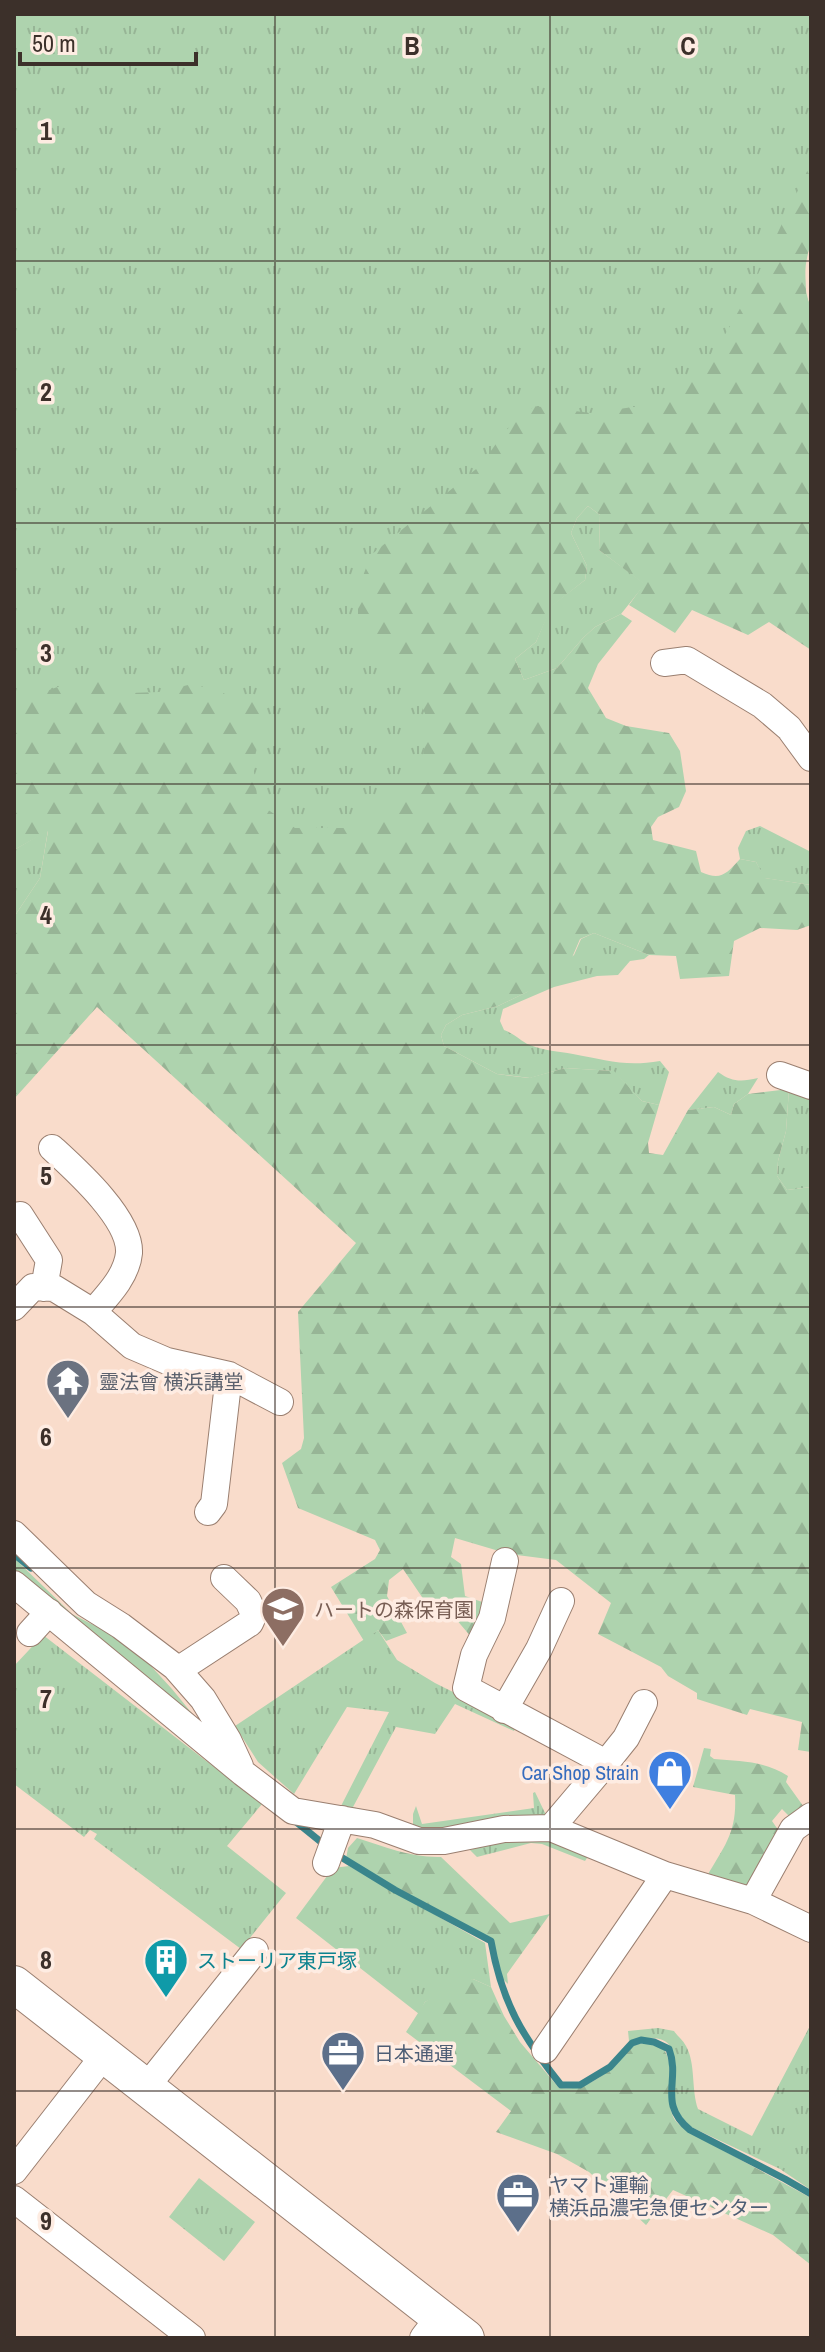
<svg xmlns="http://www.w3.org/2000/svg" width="825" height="2352" font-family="'Archivo Narrow','Noto Sans JP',sans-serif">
<defs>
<pattern id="grass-tufts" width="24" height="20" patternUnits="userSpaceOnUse" patternTransform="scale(2)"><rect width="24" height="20" fill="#aed3ae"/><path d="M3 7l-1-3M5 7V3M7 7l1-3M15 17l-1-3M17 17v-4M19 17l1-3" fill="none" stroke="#97b596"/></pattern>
<pattern id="forest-firs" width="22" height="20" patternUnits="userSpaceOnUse" patternTransform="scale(2)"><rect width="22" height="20" fill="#aed3ae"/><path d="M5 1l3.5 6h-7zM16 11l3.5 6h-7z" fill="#97b596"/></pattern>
</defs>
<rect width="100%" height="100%" fill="#f9dccb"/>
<!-- grass -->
<path fill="url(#grass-tufts)" d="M14,14H811V242C804,265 802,286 811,308L562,497L411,902L14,789Z
M588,506L600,515L599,550L645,584L621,614L595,627L583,638L557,668L524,680L515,659L536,642L551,606L585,580L587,566L571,533L577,518Z
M760,826L811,852V885L764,878L756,862L740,859L738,848L746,831Z
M48,830L40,878L14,917V850Z
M594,933L649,955L644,959L630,961L618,975L597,976L554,987L503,1009L500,1021L504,1030C517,1035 520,1041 530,1045C545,1051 558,1051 573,1054C606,1060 625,1067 660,1061L669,1072L659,1105L642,1101L613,1071L565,1068L530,1078L497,1074L444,1046L441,1035L446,1025L462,1015L498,1006L527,992L574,955L581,939Z
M718,1072C732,1082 741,1082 758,1078L748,1094L734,1104L731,1115L714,1107L688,1110Z
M789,1089L811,1100V1187L787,1190L777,1176L778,1161L786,1131Z
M14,1558L72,1614L113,1635L139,1653L172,1689L199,1722L14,1570Z
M378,1630L397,1660L435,1683L517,1724L514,1731L455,1704L435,1734L396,1727L353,1807L398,1820L341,1806L389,1712L347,1707L294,1794L258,1762L235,1726Z
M43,1635L262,1804L227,1846L286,1893L241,1949L94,1839L97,1834L90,1830L84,1837L14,1784V1666Z
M535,1792L546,1815L484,1823L469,1830H413V1814L416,1806L422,1824L534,1808L533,1793Z
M536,1834L589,1855L585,1861L542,1844L531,1843L477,1857L470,1850L504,1840Z
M349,1866L485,1943L491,1987L473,1979L425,2002L419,2014L296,1918L333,1868Z
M811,2024V2190L780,2169L691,2127C684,2120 679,2115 676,2106C668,2072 693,2026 629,2041L628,2031L658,2028L674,2031C677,2036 683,2040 686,2046C696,2064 691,2089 698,2109L752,2136Z
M199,2178L255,2222L224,2261L169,2217Z"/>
<!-- forest -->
<path fill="url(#forest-firs)" d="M811,163V242L805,263L806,295L811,308V650L769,622L748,635L692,610L675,633L629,605L644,584L599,550L600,515L588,506L577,518L571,533L587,566L585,580L552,606L536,642L515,659L524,680L557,668L583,638L595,627L621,614L632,621L598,664L588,688L606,718L626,726L669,733L680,751L686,791L679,807L658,817L651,827L653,840L696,851L701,872C721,881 726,874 740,859L756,862L765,878L811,885V925L797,930L760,928L734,941L729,976L680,979L676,956L649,955L594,933L580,939L565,974L498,1006L462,1015L446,1025L441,1035L444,1046L497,1074L529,1078L565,1068L614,1071L642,1101L659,1105L648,1143L649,1153L663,1155L688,1110L714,1107L731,1115L734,1104L748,1094L789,1089L786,1131L778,1161L777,1176L787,1190L811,1187V1752L798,1750L802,1722L750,1709L747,1715L697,1699V1693L668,1676L661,1667L598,1634L611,1603L556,1560L509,1554L455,1538L451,1557L461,1564L465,1596L488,1604L472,1638L450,1612L439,1622L403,1569L389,1580L387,1596L407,1633L386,1641L378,1630L364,1641L331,1587L375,1559L380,1550L375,1540L298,1508L282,1463L301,1449L304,1438L298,1312L356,1243L97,1007L14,1099V917L40,878L48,831L14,850V702L75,681H106L130,693L159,692L188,685L217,688L234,701L251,700L266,712L253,764L258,803L295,828H346L400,797L422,762L428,721L408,672L381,653L358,627V589L371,555L481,465L505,431L534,406L591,413L668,402L719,345L749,293Z
M704,1748L711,1749L710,1756L714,1759C740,1761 765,1761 788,1776L786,1782L806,1810L792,1819L782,1809L772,1821L781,1834L752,1892L707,1876C725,1845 737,1832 735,1795L693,1787Z
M357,1838C385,1847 412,1858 441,1857L510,1923L550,1914L507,1974L508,1984L503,1979L492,1940L461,1926L346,1859L348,1848Z
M473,1979L491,1987L504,2016L520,2042L559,2088C591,2092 613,2068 633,2045C688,2034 662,2087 672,2114C675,2123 682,2127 689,2132L811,2198V2265L773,2235L673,2190L646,2225L589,2172L557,2154L496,2132L511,2111L406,2032L425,2002L458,1981Z"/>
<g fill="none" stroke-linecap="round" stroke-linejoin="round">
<!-- stream -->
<path stroke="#3a858c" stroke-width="7" d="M14,1554L31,1568
M295,1821L326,1846
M336,1854L395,1890L491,1941C502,2003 522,2036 561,2085H580L610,2067L632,2043L641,2040L654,2042L669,2049C681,2081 657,2103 690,2130L785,2179L811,2194"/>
<!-- street casing -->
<g stroke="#9a7f70" stroke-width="28">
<path id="street" d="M664,663L687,660L762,705L789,728L811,758
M780,1075L811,1086
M52,1148C76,1170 131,1219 129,1253C127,1276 107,1296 93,1312
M20,1215L49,1260L44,1288
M14,1307L33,1287L54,1288L93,1312L132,1346L167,1361L229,1375L280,1402
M208,1512L214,1504L229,1375
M14,1534L86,1604L121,1626L175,1667L203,1699L228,1740L240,1766
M505,1561L492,1618L474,1655L466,1688L606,1763L551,1828
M14,1584L243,1773L293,1811L375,1825L419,1841H444L504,1829L551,1828L665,1875L753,1901L811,1929
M30,1633L49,1612
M178,1670L250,1623L254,1614L248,1601L224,1578
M504,1710L539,1649L561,1601
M606,1763L626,1738L644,1703
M326,1863L342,1819
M753,1901L793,1829L811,1816
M545,2050L665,1875
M147,2086L255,1951
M14,2171L105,2054
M14,2199L192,2338
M423,2338L439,2317"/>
</g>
<!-- secondary casing -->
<g stroke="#9a7f70" stroke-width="38">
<path id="secondary" d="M14,1984L466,2338"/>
</g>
<!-- street -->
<use href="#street" stroke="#fff" stroke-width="26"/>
<!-- secondary -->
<use href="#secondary" stroke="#fff" stroke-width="36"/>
</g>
<!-- grid -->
<path fill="none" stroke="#3c302a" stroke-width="2" stroke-opacity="0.55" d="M275,14V2338M550,14V2338M14,261H811M14,523H811M14,784H811M14,1045H811M14,1307H811M14,1568H811M14,1829H811M14,2091H811"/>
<!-- icons -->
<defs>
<g id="temple-pin" transform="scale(2.3)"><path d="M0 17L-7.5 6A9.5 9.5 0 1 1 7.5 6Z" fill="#6b7280" stroke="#feece2"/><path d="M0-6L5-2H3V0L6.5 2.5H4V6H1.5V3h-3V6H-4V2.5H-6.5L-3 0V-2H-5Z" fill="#fff"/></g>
<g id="school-pin" transform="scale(2.3)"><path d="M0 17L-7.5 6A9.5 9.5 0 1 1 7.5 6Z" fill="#8d6e63" stroke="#feece2"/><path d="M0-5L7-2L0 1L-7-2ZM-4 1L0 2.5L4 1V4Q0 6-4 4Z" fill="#fff"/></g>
<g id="shop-pin" transform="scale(2.3)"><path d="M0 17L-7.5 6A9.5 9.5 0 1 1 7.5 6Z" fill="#3f7fe0" stroke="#feece2"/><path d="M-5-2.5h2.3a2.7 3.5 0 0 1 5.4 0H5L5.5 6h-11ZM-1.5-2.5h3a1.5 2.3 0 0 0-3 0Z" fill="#fff"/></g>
<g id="building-pin" transform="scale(2.3)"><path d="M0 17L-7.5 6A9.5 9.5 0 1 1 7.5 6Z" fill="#0f9aa8" stroke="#feece2"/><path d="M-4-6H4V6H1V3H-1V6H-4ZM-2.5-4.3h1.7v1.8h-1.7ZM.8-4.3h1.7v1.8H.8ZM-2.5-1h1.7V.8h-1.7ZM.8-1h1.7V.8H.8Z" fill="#fff"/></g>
<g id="office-pin" transform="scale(2.3)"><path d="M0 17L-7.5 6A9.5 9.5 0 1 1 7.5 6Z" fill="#5c6f8a" stroke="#feece2"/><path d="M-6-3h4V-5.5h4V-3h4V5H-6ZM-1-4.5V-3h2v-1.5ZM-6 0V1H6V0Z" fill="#fff"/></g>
</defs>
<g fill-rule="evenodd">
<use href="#temple-pin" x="68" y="1381"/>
<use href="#school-pin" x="283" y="1609"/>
<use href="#shop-pin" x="670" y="1772"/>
<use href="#building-pin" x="166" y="1960"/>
<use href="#office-pin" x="343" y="2053"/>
<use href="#office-pin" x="518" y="2195"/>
</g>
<g text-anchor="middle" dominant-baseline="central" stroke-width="7" stroke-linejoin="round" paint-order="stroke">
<!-- worship labels -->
<g font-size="20" fill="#5b616d" stroke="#feece2" text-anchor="start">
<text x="99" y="1381">靈法會 横浜講堂</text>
</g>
<!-- education labels -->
<g font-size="20" fill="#785e54" stroke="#feece2" text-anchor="start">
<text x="314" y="1609">ハートの森保育園</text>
</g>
<!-- shop labels -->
<g font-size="20" fill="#366cbe" stroke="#feece2" text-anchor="end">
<text x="639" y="1772">Car Shop Strain</text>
</g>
<!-- culture labels -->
<g font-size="20" fill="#0d838f" stroke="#feece2" text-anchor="start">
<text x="197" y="1960">ストーリア東戸塚</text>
</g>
<!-- service labels -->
<g font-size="20" fill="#4e5e75" stroke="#feece2" text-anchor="start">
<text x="374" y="2053">日本通運</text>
<text x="549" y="2184">ヤマト運輸<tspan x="549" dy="23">横浜品濃宅急便センター</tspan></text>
</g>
</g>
<g font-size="26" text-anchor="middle" font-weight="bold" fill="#3c302a" stroke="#feece2" stroke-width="7" stroke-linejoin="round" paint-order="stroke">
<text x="412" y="55">B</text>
<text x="688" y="55">C</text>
<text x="46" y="140">1</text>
<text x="46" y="401">2</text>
<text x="46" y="662">3</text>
<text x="46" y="924">4</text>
<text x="46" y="1185">5</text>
<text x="46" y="1446">6</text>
<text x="46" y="1708">7</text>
<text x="46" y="1969">8</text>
<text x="46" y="2230">9</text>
</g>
<!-- border -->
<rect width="825" height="2352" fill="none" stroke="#3c302a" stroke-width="32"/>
<!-- scale -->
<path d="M20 52v12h176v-12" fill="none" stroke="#3c302a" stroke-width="4"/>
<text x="32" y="52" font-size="24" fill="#3c302a" stroke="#feece2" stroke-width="6" paint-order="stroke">50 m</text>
</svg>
